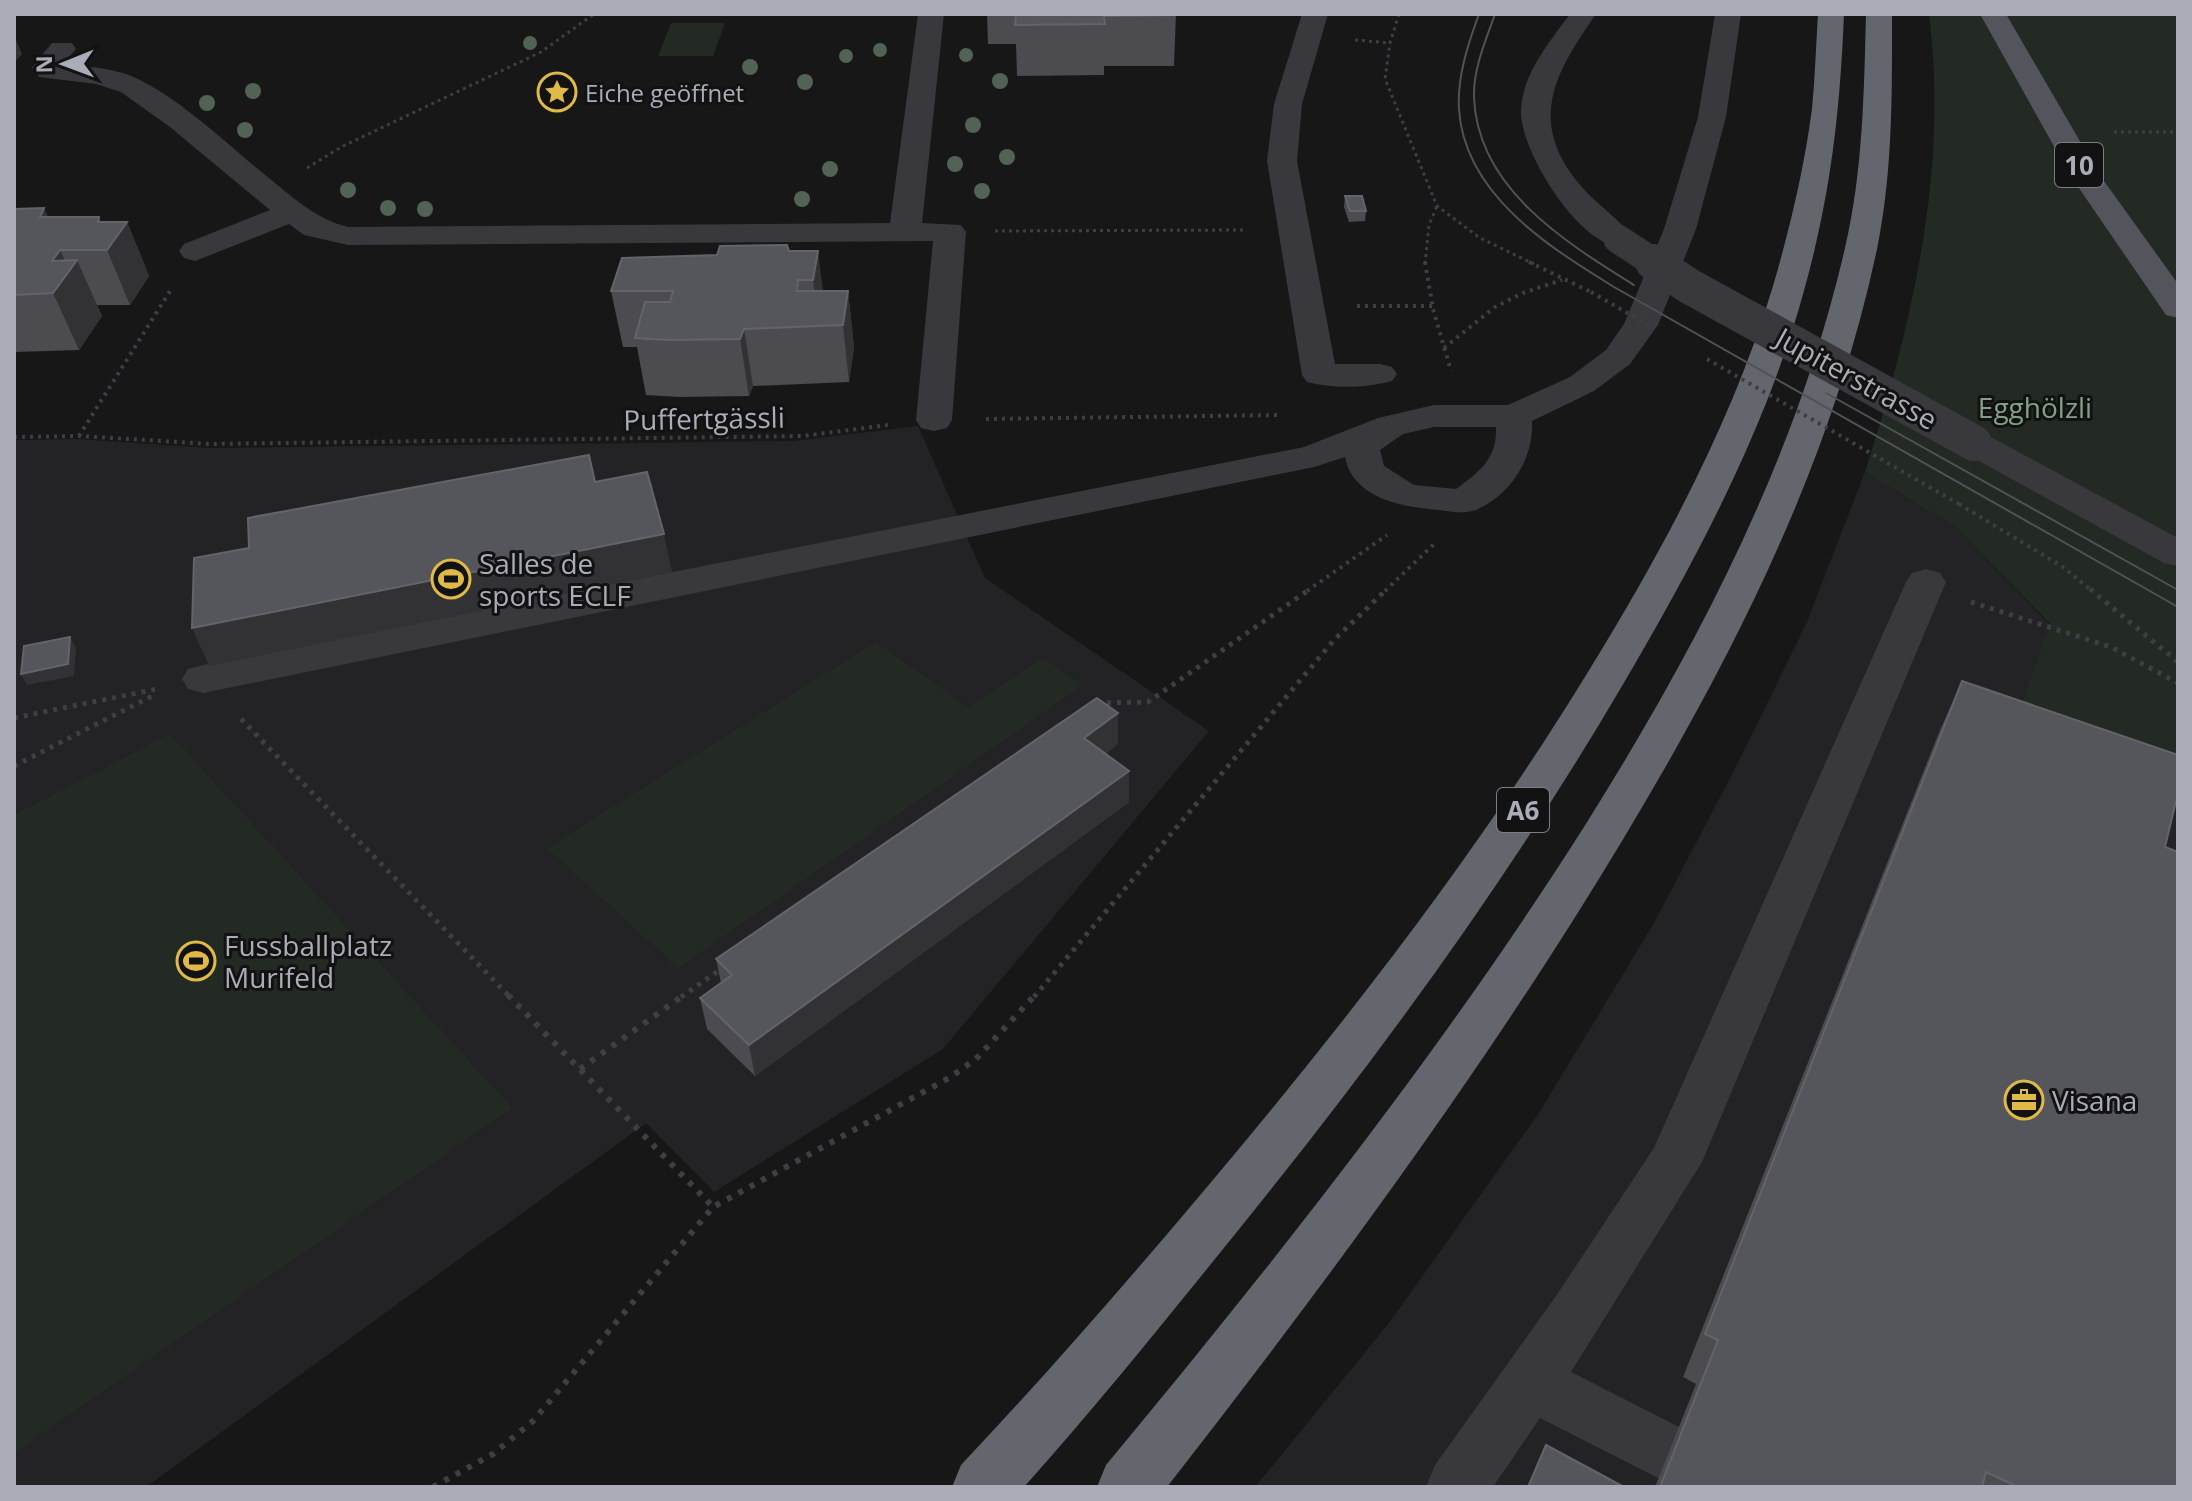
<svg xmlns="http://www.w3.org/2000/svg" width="2192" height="1501" font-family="'Open Sans',sans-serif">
<rect width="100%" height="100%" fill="#171718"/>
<!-- built -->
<path fill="#232325" d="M918,426L985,578L1209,731L943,1049L714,1192L646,1123L146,1487H14V440L77,439L209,448L793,441Z
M1865,472L1955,527L2050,625L2178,790V1487H1255L1389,1323L1539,1113L1654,923L1740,759L1806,624Z"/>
<!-- green -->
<path fill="#232a24" d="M1929,14H2178V790L2012,733L2050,624L1955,527L1865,472C1912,323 1949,171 1929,14Z
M671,23H725L713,56H658Z
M876,642L969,708L1043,658L1083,685L678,968L547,848Z
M170,734L512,1108L14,1453V815Z"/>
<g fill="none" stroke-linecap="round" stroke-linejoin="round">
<!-- path-far3 -->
<path stroke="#3e3f44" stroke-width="3" stroke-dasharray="3 4" stroke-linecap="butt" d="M1399,14L1390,43L1385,79L1437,206L1480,238L1534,264
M1355,40L1390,43
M2114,132H2178
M307,168L343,146L541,52L594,14
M995,231L1245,230
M1425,264L1429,225L1437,206"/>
<!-- path-far2 -->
<path stroke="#3e3f44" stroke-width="4" stroke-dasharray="3 5" stroke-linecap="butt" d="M1425,262L1433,309L1451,371
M1529,262L1591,292
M1357,306H1434
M1444,348L1495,307L1523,293L1562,280
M986,419L1280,415
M79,436L172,288
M14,437L79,436L210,444L803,436L888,425
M1959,504L2063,567L2092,591
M1307,591L1387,535
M1385,591L1434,544"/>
<!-- path-far1 -->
<path stroke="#3e3f44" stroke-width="5" stroke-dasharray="4 6" stroke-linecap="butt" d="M2090,589L2178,662
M1971,602L2111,647L2178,683
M1097,703L1148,702L1310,589
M14,718L157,689
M241,719L510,997
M14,766L156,694
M681,997L724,967
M1034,997L1334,640L1387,589"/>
<!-- path -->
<path stroke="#3e3f44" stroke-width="6" stroke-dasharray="5 8" stroke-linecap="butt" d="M508,995L713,1207
M580,1069L684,995
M433,1487L493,1454L533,1421L713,1207L949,1078L976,1059L1035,995"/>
<!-- minor -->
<path fill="#38383d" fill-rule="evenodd" d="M918,14H944L922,223L961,225L966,232L952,420L947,428L934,431L921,428L916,420L933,241L348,245L304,235L289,224L195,261L184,258L179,251L184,244L270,210L170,127L121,92L96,84L39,77L32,67L52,43H72L76,49L63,64C89,67 119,68 142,81C188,105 229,146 270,179C295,199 316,219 348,227L890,223Z
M1302,14H1328L1302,104L1297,161L1335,364H1380L1392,367L1397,374L1392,381C1367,388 1332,389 1307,382L1302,375L1267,161L1274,104Z
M1570,14H1596C1555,73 1526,122 1581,186C1597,205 1620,219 1634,239L1629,246C1585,257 1521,153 1521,113C1521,75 1549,43 1570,14Z
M1715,14H1741L1726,117L1696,229L1658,325L1630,364L1594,391L1532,421C1534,458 1511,495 1476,510C1464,514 1451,512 1439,510C1403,507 1353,499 1345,457L1314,467L203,693L188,689L182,679L188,669L203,665L1304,447L1378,418L1434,405H1508L1570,377L1606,350L1624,324L1664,229L1698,117ZM1434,427H1496C1497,459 1480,471 1456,489L1414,485L1384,466L1380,450L1403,434Z
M1974,432L1987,435L2178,538V566L2164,563L1961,451L1956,443L1961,435Z
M1926,569L1940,573L1946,582L1702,1162L1571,1372L1685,1430L1694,1451L1685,1472L1664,1481L1540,1418L1493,1487H1426L1435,1465L1556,1296L1654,1148L1906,582L1912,573Z"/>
<!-- major -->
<path fill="#54555c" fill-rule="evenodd" d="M1980,14H2006L2099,174L2178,284V318L2166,315L2070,175Z"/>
<!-- highway -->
<path fill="#64666d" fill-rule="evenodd" d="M1818,14H1844C1840,111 1831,193 1805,287C1767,428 1696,560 1622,686C1510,877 1379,1056 1240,1228C1169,1316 1099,1403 1024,1487H952L961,1465C1046,1375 1127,1282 1207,1187C1346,1022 1479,851 1591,667C1664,548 1733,420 1773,286C1790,228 1804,169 1812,109C1815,78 1816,45 1818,14Z
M1866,14H1892C1892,92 1893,171 1877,249C1832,462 1734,655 1622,841C1486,1067 1329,1279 1167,1487H1097L1106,1465C1276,1260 1441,1052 1584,827C1697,647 1797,457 1845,248C1863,171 1864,92 1866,14Z"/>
<!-- tram -->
<path stroke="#515258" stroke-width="2" d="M1479,14C1468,44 1457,77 1459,109C1464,194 1549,247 1614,287L2178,607
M1495,14C1486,40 1473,69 1474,97C1477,188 1565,242 1634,285
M1826,393L2178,590"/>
<!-- path-bridge -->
<path stroke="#3e3f44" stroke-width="4" stroke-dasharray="3 5" stroke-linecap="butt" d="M1591,292L1650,326
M1707,359L1959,504"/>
<!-- minor-bridge-far1 -->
<path stroke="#38383d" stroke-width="29" d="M1618,239L1656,264"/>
<!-- minor-bridge -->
<path stroke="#38383d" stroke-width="36" d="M1653,262L1689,286L1974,443"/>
</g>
<!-- trees -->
<g fill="#526255">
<circle cx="530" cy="43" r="7"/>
<circle cx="880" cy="50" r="7"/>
<circle cx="966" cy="55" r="7"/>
<circle cx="846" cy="56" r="7"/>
<circle cx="750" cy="67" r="8"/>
<circle cx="1000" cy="81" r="8"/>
<circle cx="805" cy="82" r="8"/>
<circle cx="253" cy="91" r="8"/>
<circle cx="207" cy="103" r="8"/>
<circle cx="973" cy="125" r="8"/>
<circle cx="245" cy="130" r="8"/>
<circle cx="1007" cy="157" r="8"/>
<circle cx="955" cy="164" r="8"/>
<circle cx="830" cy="169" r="8"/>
<circle cx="348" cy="190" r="8"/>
<circle cx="982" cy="191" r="8"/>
<circle cx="802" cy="199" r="8"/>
<circle cx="388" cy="208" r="8"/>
<circle cx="425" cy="209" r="8"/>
</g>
<!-- wall -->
<path fill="#4b4b50" d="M987,14H1176L1174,66H1104V75L1017,76L1016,44H988Z
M1345,196L1366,211L1365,221L1349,222L1344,207Z
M14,209L48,217H99L101,222H127L149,276L130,305H97L102,316L79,350L14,352Z
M789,251L823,291H848L854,347L849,382L753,386L749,396L679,397L646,395L637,347H623L611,291L717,255Z
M1962,681L2165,847L2178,1487H1655L1696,1384L1683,1377L1940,730Z
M1118,744L1105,754L1129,771V802L755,1076L707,1029L700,998L721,983L716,959Z"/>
<!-- shaded-wall -->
<path fill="#323235" d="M14,35L22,54L14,63Z
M44,208L63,250H60L70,271L77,260L102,316L79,350L53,293L52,261L40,217Z
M99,217L111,244L127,222L149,276L130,305L107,250L98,222Z
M818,251L825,306L819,326L813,280Z
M848,291L854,347L849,382L843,325Z
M744,329L753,386L749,396L740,339Z
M664,534L672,572L209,666L192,628Z
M70,637L76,648L74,676L27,685L21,674Z
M1118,713V744L1084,769V738Z
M1129,771V802L755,1076L749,1045Z"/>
<!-- building -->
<path fill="#55565b" stroke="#636469" stroke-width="2" d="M1016,14H1176V15L1104,16L1105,24L1015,25Z
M1345,196H1362L1366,211H1350Z
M44,208L40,217H99L98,222H127L107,250H60L52,261L77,260L53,293L14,295V209Z
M787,245L789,251H818L813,280H798L797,291H848L843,325L744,329L740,339L668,340L635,338L645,302H670L673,291H611L622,258L717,255L720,246Z
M589,455L595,482L647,472L664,534L192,628L194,558L249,548L248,518Z
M70,637L68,664L21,674L24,646Z
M1962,681L2178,755V793L2165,847L2178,852V1487H2018L1986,1472L1982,1487H1660L1718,1340L1705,1334Z
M1097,698L1118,713L1084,738L1129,771L749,1045L700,998L732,975L716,959Z
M1546,1445L1624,1487H1528Z"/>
<!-- icons -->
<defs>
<g id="sight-ring" transform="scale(2)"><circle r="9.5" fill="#121213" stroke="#e0ba47" stroke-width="1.5"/><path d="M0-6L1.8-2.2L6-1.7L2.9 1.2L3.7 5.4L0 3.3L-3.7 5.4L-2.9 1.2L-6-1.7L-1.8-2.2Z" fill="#e0ba47"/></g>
<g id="stadium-ring" transform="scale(2)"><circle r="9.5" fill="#121213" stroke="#e0ba47" stroke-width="1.5"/><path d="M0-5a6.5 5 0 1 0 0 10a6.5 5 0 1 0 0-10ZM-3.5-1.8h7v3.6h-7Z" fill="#e0ba47"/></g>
<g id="office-ring" transform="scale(2)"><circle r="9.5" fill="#121213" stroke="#e0ba47" stroke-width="1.5"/><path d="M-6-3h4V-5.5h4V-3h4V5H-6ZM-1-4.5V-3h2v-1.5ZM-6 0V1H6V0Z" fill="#e0ba47"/></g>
</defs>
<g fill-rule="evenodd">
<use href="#sight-ring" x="557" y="92"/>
<use href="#stadium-ring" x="451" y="579"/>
<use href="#stadium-ring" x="196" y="961"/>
<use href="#office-ring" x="2024" y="1100"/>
</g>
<g text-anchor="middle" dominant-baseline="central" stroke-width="6" stroke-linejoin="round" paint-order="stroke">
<!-- far-poi labels -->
<g font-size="24" fill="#aaadb7" stroke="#121213" text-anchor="start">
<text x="585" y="92">Eiche geöffnet</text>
</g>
<!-- shield labels -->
<g fill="#121213" stroke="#7c7e86" stroke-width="2">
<rect x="2055" y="143" width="48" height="44" rx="6"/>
<rect x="1497" y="788" width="52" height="44" rx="6"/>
</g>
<g font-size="26" font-weight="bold" fill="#aaadb7">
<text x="2079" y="165">10</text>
<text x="1523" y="810">A6</text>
</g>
<!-- street labels -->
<g font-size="28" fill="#aaadb7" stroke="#121213">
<text transform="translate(1857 378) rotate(29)">Jupiterstrasse</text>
<text transform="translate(704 418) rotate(-1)">Puffertgässli</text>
</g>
<!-- park labels -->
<g font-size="28" fill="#83a087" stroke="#121213">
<text x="2035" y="407">Egghölzli</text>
</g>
<!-- poi labels -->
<g font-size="28" fill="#aaadb7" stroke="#121213" text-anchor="start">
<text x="479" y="563">Salles de<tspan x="479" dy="32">sports ECLF</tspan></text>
<text x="224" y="945">Fussballplatz<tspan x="224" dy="32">Murifeld</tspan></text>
<text x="2052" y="1100">Visana</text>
</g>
</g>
<!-- border -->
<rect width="2192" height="1501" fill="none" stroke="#aaadb7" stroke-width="32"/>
<!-- north arrow -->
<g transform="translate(64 64) rotate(269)" stroke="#121213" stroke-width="6" paint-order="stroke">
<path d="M0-6L14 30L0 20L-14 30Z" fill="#aaadb7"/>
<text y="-12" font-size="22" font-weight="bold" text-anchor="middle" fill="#aaadb7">N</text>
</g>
</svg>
